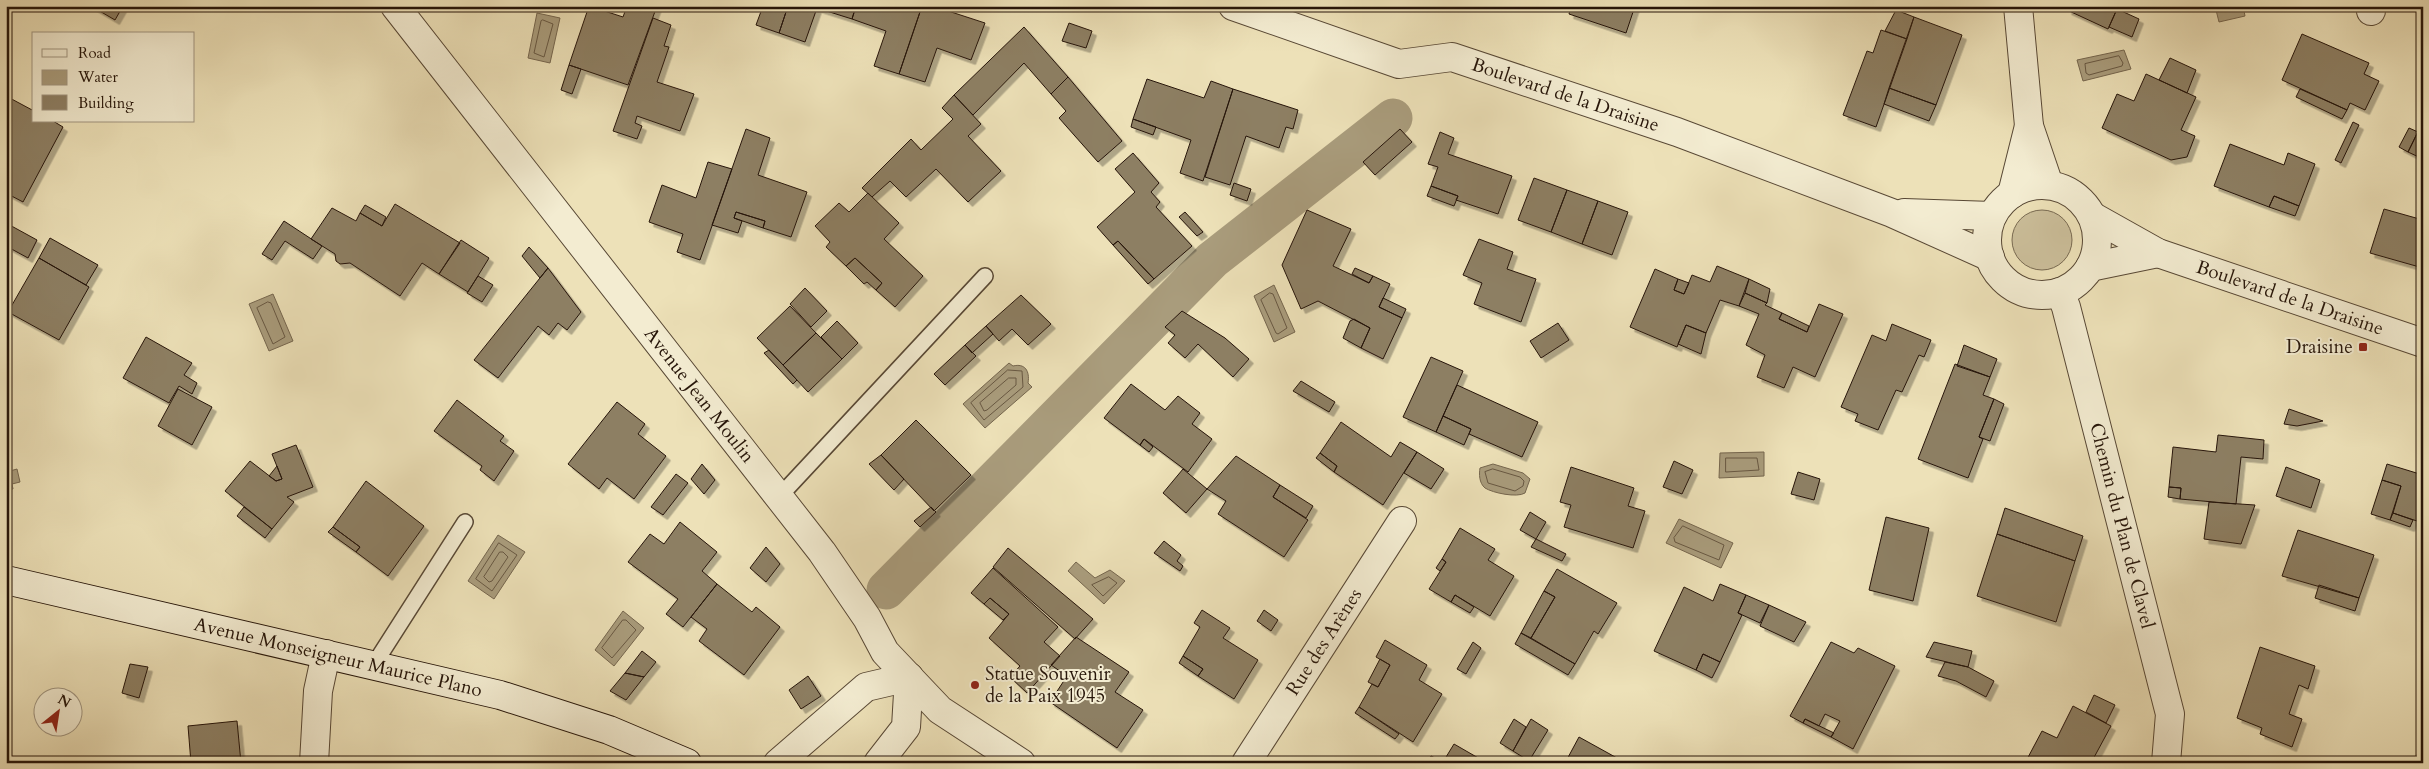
<svg xmlns="http://www.w3.org/2000/svg" width="2429" height="769" font-family="Cardo,serif">
<defs>
<filter id="shadow"><feDropShadow dx="4.5" dy="4.5" stdDeviation="0" flood-color="#0004"/></filter>
</defs>
<rect width="100%" height="100%" fill="#ede1b8"/>
<filter id="stains"><feTurbulence type="fractalNoise" baseFrequency=".004" numOctaves="4"/><feColorMatrix values="0 0 0 0 .2 0 0 0 0 .09 0 0 0 0 .02 0 0 0 .5 -.17"/></filter>
<radialGradient id="worn" r=".72"><stop offset=".6" stop-color="#630" stop-opacity="0"/><stop offset="1" stop-color="#630" stop-opacity=".3"/></radialGradient>
<!-- green -->
<path fill="#cbbe9a" stroke="#786a52" d="M2012 240a30 30 0 1 1 60 0a30 30 0 1 1-60 0Z"/>
<!-- water -->
<path fill="#a99c7c" stroke="#75664e" d="M2215,6H2243L2245,16L2219,22Z
M537,13L560,18L550,63L528,58Z
M2124,50L2131,69L2083,81L2077,60Z
M1274,285L1295,332L1274,342L1254,296Z
M273,294L293,341L269,351L249,304Z
M1009,363L1013,366C1025,363 1030,371 1028,383L1032,387L985,428L963,404Z
M1764,452V476L1719,478L1720,453Z
M1493,464L1523,473L1530,479L1525,493C1517,498 1493,493 1485,488C1479,483 1479,474 1480,468Z
M6,467H9L10,471L17,469L20,482L12,484L13,489L6,490Z
M1679,519L1733,543L1721,568L1666,543Z
M498,535L525,552L494,599L468,581Z
M1076,562L1095,578L1110,570L1125,581L1104,604L1068,571Z
M623,611L644,628L614,666L595,650Z"/>
<g fill="none" stroke-linecap="round" stroke-linejoin="round">
<!-- shore -->
<path stroke="#685842" stroke-width="1" d="M543,20L553,24L544,57L534,53L541,21Z
M2119,56L2123,63L2122,66L2089,75L2086,73L2085,64Z
M1270,293L1273,294L1287,328L1278,334L1276,333L1261,300Z
M268,302L271,303L285,337L273,344L257,308Z
M1008,370L1022,371L1023,387L984,420L971,403Z
M1009,378H1016V385L987,410L984,411L980,403Z
M1726,458H1757L1759,470L1726,472Z
M1493,469L1520,477L1524,481L1523,486L1515,491L1488,483L1485,472Z
M1683,526L1724,545L1719,560L1675,542L1674,538Z
M499,543L517,555L492,591L476,579Z
M500,552H503L508,557L492,581L489,582L484,577Z
M1109,577L1117,583L1103,596L1092,585Z
M623,620H626L636,630L612,658L602,648Z"/>
<!-- canal -->
<path stroke="#a99c7c" stroke-width="39" d="M886,590L1212,260L1393,118"/>
</g>
<!-- building -->
<path fill="#8d7f64" stroke="#261509" filter="url(#shadow)" d="M91,6H123L115,20Z
M589,6L623,17L627,6H657L628,85L569,65Z
M763,6H788L779,33L756,25Z
M788,6H856L852,19L817,8L805,42L779,33Z
M856,6H922L899,74L874,66L886,31L852,19Z
M922,6H943L942,9L985,23L971,60L937,48L925,82L899,74Z
M1571,6H1635L1626,33L1569,14Z
M2069,6H2111L2117,9L2108,29L2067,10Z
M2117,9L2139,19L2132,37L2109,27Z
M1896,10L1914,17L1907,39L1885,31Z
M1914,17L1962,35L1936,105L1889,88Z
M653,18L671,25L664,46L669,47L657,82L694,94L680,131L637,116L635,123L642,126L637,139L613,131Z
M1069,23L1092,31L1086,48L1062,41Z
M1024,27L1068,77L1051,94L1024,63L973,115L954,95Z
M1881,30L1907,39L1876,127L1843,115L1867,51L1873,53Z
M2302,34L2369,63L2364,74L2379,81L2365,110L2350,103L2347,110L2282,80Z
M2170,58L2196,70L2187,93L2159,80Z
M569,65L581,69L572,94L561,90Z
M2146,74L2196,97L2181,130L2195,136L2187,157L2171,160L2102,128L2117,94L2134,101Z
M1068,77L1122,141L1098,162L1059,118L1066,111L1051,94Z
M1147,79L1204,98L1211,81L1233,89L1203,181L1180,173L1191,140L1133,119Z
M1889,88L1936,105L1929,121L1884,104Z
M1233,89L1298,110L1293,129L1286,127L1279,148L1246,136L1230,185L1205,177Z
M2300,89L2347,110L2342,119L2296,97Z
M954,95L981,124L968,136L1001,171L968,202L936,169L906,197L890,181L872,197L862,188L911,139L921,150L953,119L942,108Z
M6,96L34,111V121H53L63,127L23,202L6,193Z
M1133,119L1156,127L1153,135L1131,127Z
M2423,121V159L2408,152Z
M2353,122L2359,125L2341,163L2335,160Z
M2409,128L2418,132L2408,152L2399,147Z
M746,129L770,138L758,175L807,192L791,237L763,228L765,221L736,212L734,218L742,221L738,233L712,225Z
M1400,129L1412,142L1375,175L1363,162Z
M1440,132L1454,138L1448,154L1512,176L1498,214L1456,200L1458,196L1431,186L1438,167L1428,164Z
M2230,144L2284,165L2288,153L2315,164L2299,206L2274,196L2269,207L2214,186Z
M1133,153L1159,183L1151,192L1160,202L1156,207L1192,246L1154,279L1118,241L1113,245L1097,227L1135,192L1115,169Z
M708,162L732,169L700,260L677,252L683,234L649,222L662,185L696,198Z
M1534,178L1567,190L1551,232L1518,220Z
M1234,183L1251,189L1247,201L1230,195Z
M1431,186L1458,196L1454,206L1427,196Z
M1567,190L1598,201L1582,244L1551,232Z
M868,193L899,223L884,239L923,276L895,307L876,290L882,283L855,258L846,266L826,247L830,242L815,226L839,203L849,212Z
M2274,196L2299,206L2295,216L2269,207Z
M1598,201L1628,212L1612,255L1582,244Z
M395,204L460,243L439,274L422,263L400,296L350,263L340,264L336,261L335,254L311,239L332,208L356,221L360,213L382,226Z
M365,205L386,217L382,226L360,213Z
M2384,209L2423,220V268L2370,253Z
M1307,210L1351,229L1333,266L1369,283L1373,276L1390,284L1379,307L1402,318L1383,359L1361,348L1370,328L1318,301L1301,309L1282,265Z
M736,212L765,221L763,228L734,218Z
M1185,212L1203,232L1197,236L1179,217Z
M284,221L322,246L313,259L285,241L272,260L262,254Z
M6,223L37,240L28,258L6,246Z
M50,238L98,265L86,285L39,258Z
M1479,239L1513,252L1507,269L1536,279L1521,322L1474,304L1482,283L1463,275Z
M461,240L489,258L468,292L439,274Z
M1118,241L1154,279L1148,284L1113,245Z
M529,247L548,268L540,278L522,256Z
M39,258L89,287L59,340L8,312Z
M855,258L882,283L876,290L867,282L864,284L846,266Z
M1717,266L1749,279L1739,306L1720,300L1706,333L1686,325L1677,347L1630,327L1655,269L1678,279L1674,290L1684,294L1692,275L1710,282Z
M548,268L581,312L567,330L558,323L549,335L538,326L498,378L474,360Z
M1355,268L1373,276L1369,283L1352,274Z
M478,276L493,285L482,302L467,293Z
M1678,279L1689,283L1684,294L1674,290Z
M1749,279L1770,289L1767,303L1745,293Z
M805,288L827,311L811,327L790,304Z
M1745,293L1767,303L1765,305L1782,313L1779,319L1807,332L1819,304L1843,314L1815,377L1793,367L1784,388L1757,377L1765,355L1746,345L1759,314L1739,306Z
M1021,295L1051,324L1028,345L1012,329L999,341L986,326Z
M1383,298L1406,309L1402,318L1379,307Z
M790,306L816,333L783,365L757,338Z
M1182,311L1225,338L1249,359L1233,377L1198,344L1185,358L1168,343L1175,335L1165,327Z
M1782,313L1809,326L1807,332L1779,319Z
M1354,319L1370,328L1361,348L1343,338L1350,321Z
M837,321L858,343L842,359L821,337Z
M1558,323L1569,340L1541,358L1530,341Z
M1892,324L1931,340L1924,357L1919,355L1902,392L1896,390L1878,430L1855,421L1858,414L1841,407L1872,335L1886,341Z
M1686,325L1706,333L1701,354L1678,344Z
M986,326L993,334L972,353L965,345Z
M816,333L842,359L808,392L783,365Z
M146,337L192,363L184,375L197,383L192,394L179,386L169,403L123,378Z
M965,345L976,356L945,385L934,374Z
M1964,345L1997,359L1990,377L1957,366Z
M769,350L797,380L793,384L764,353Z
M1431,357L1463,371L1436,432L1403,417Z
M1955,364L1990,377L1983,395L1994,399L1979,437L1983,439L1968,478L1918,459Z
M1301,381L1335,402L1329,412L1293,391Z
M1131,384L1165,410L1178,396L1200,413L1192,424L1212,439L1188,472L1144,439L1140,445L1104,418Z
M1457,385L1538,422L1522,457L1469,434L1471,429L1443,416Z
M178,389L212,407L192,445L158,426Z
M1994,399L2004,404L1990,441L1979,437Z
M457,400L504,436L500,441L514,451L494,481L480,470L482,466L434,431Z
M617,402L645,424L638,434L666,456L634,499L607,478L599,489L568,464Z
M2289,409L2323,421L2297,426L2284,424Z
M1443,416L1471,429L1464,445L1436,432Z
M916,420L971,475L934,511L881,455Z
M1341,422L1391,457L1400,442L1417,452L1383,505L1334,472L1337,466L1320,453Z
M2218,435L2264,440L2263,459L2241,457L2236,504L2180,499L2181,488L2169,487L2173,447L2216,452Z
M1144,439L1153,447L1149,452L1140,445Z
M296,445L313,487L287,497L294,502L272,529L225,491L250,461L276,481L282,479L272,454Z
M1417,452L1444,469L1431,489L1404,473Z
M1320,453L1337,466L1334,472L1316,458Z
M881,455L904,479L894,490L869,464Z
M1236,456L1280,485L1273,497L1308,520L1284,557L1218,514L1226,501L1207,489Z
M1674,461L1693,470L1682,494L1663,487Z
M702,464L715,480L704,494L691,479Z
M2387,464L2423,475V523L2393,513L2401,486L2382,480Z
M277,466L282,479L276,481L269,476Z
M1571,467L1634,488L1628,506L1645,511L1633,548L1564,527L1571,505L1560,502Z
M2286,467L2320,480L2311,508L2276,496Z
M1183,469L1207,489L1186,513L1163,493Z
M1798,472L1820,479L1814,500L1791,494Z
M676,474L688,483L663,515L651,507Z
M2382,480L2401,486L2390,520L2371,514Z
M366,481L424,526L388,576L356,552L360,547L333,527Z
M1280,485L1313,506L1306,518L1273,497Z
M2169,487L2181,488L2180,499L2168,497Z
M2209,502L2255,505L2241,544L2204,539Z
M244,507L272,529L265,538L237,516Z
M931,507L936,512L920,527L914,521Z
M2005,508L2083,536L2075,561L1997,534Z
M1530,512L1546,522L1536,539L1520,530Z
M2393,513L2413,520L2410,527L2390,520Z
M1886,517L1929,528L1913,601L1869,590Z
M680,522L717,552L702,571L717,584L683,627L666,614L678,599L628,562L650,534L664,544Z
M333,527L360,547L356,552L328,532Z
M1460,528L1495,549L1488,560L1514,576L1490,616L1455,595L1451,602L1429,589L1446,562L1442,559Z
M2298,530L2374,555L2359,598L2282,576Z
M1997,534L2075,561L2056,622L1977,596Z
M1536,539L1566,554L1562,561L1531,547Z
M1164,541L1181,555L1177,561L1183,566L1180,571L1154,553Z
M766,547L780,564L766,582L750,568Z
M1008,548L1093,619L1075,639L993,567Z
M1442,559L1446,562L1440,571L1436,568Z
M993,568L1058,627L1044,642L1060,656L1027,693L1010,677L1020,666L989,638L1009,614L990,598L984,604L971,593Z
M1557,569L1617,603L1598,634L1594,631L1575,664L1531,638L1555,597L1544,591Z
M717,584L752,612L756,607L780,627L744,675L699,641L707,629L691,617Z
M1720,584L1746,595L1738,613L1742,615L1720,662L1703,654L1696,670L1654,651L1684,587L1713,601Z
M2319,585L2359,598L2355,611L2315,598Z
M1544,591L1555,597L1531,638L1521,633Z
M1455,595L1474,607L1470,613L1451,602Z
M1746,595L1769,605L1760,623L1738,613Z
M990,598L1009,614L1003,620L984,604Z
M1769,605L1806,622L1794,642L1760,626Z
M1202,610L1230,628L1223,638L1258,660L1234,699L1198,676L1203,669L1183,656L1200,627L1194,623Z
M1264,610L1278,620L1271,631L1257,621Z
M1521,633L1575,664L1568,675L1515,644Z
M1076,637L1129,672L1115,692L1143,710L1117,748L1050,702L1067,676L1051,665Z
M1385,640L1427,665L1419,680L1442,694L1413,742L1359,707L1372,684L1378,687L1390,665L1376,657Z
M1473,642L1481,648L1466,674L1457,669Z
M1831,642L1854,653L1858,648L1895,666L1853,749L1831,737L1840,721L1825,714L1819,726L1805,719L1803,723L1790,716Z
M1934,642L1972,651L1968,667L1926,657Z
M2260,647L2315,666L2308,689L2299,685L2289,714L2302,719L2292,747L2260,734L2262,728L2237,718Z
M642,651L656,662L644,677L625,673Z
M1703,654L1720,662L1712,678L1696,670Z
M1183,656L1203,669L1198,676L1179,663Z
M1380,659L1390,665L1378,687L1368,682Z
M1945,662L1968,667L1994,681L1986,697L1956,681L1938,676Z
M130,664L148,667L139,698L122,693Z
M625,673L644,677L626,700L610,691Z
M808,676L821,696L801,709L789,690Z
M2094,695L2115,705L2106,723L2086,712Z
M2073,706L2111,726L2091,763H2025L2042,731L2057,738Z
M1359,707L1399,734L1395,739L1355,713Z
M1514,719L1526,727L1513,751L1500,743Z
M1531,719L1548,730L1529,761L1513,751Z
M1805,719L1834,733L1831,737L1803,723Z
M237,721L241,763H191L188,726Z
M1579,737L1626,763H1565Z
M2423,740V763H2414Z
M1454,744L1487,763H1427L1431,756L1443,762Z"/>
<g fill="none" stroke-linecap="round" stroke-linejoin="round">
<!-- service casing -->
<g stroke="#584835" stroke-width="18">
<path id="service" d="M779,497L985,276
M373,666L465,522"/>
</g>
<!-- minor casing -->
<g stroke="#584835" stroke-width="30">
<g id="minor">
<path d="M2018,6L2029,126L2049,185"/>
<path d="M2370,6L2371,11"/>
<path d="M2012,194L2029,126"/>
<path id="s1" d="M2060,292L2066,307L2170,714L2166,763"/>
<path d="M314,763L318,691L326,654"/>
<path id="s2" d="M1246,763L1402,521"/>
</g>
</g>
<!-- tertiary casing -->
<g stroke="#584835" stroke-width="30">
<g id="tertiary">
<path id="s3" d="M395,6L822,552L867,618L885,652L940,710L1021,763"/>
<path id="s4" d="M1233,6L1399,64L1452,57L1677,132L1892,213L1990,257"/>
<circle cx="2042" cy="240" r="55"/>
<path d="M1904,213L1992,216"/>
<path id="s5" d="M2092,216L2158,253L2423,343"/>
<path d="M2090,267L2158,253"/>
<path d="M778,763L866,687L909,677"/>
<path d="M878,763L906,727L909,677"/>
</g>
</g>
<!-- secondary casing -->
<g stroke="#261509" stroke-width="30">
<g id="secondary">
<path id="s6" d="M6,580L500,695L609,730L687,763"/>
</g>
</g>
<!-- service -->
<use href="#service" stroke="#f3ecd1" stroke-width="15"/>
<!-- minor -->
<use href="#minor" stroke="#f3ecd1" stroke-width="28"/>
<!-- tertiary -->
<use href="#tertiary" stroke="#f3ecd1" stroke-width="28"/>
<!-- secondary -->
<use href="#secondary" stroke="#f3ecd1" stroke-width="28"/>
</g>
<!-- markers -->
<g fill="#8f2418" stroke="#f3ecd1" stroke-width="2">
<rect x="2358" y="342" width="10" height="10" rx="2.5"/>
<circle cx="975" cy="685" r="5"/>
</g>
<g text-anchor="middle" dominant-baseline="central" stroke-width="4" stroke-linejoin="round" paint-order="stroke">
<!-- street labels -->
<g font-size="19" fill="#261509" stroke="#f3ecd1">
<text stroke="none"><textPath href="#s4" startOffset="349">Boulevard de la Draisine</textPath></text>
<text stroke="none"><textPath href="#s5" startOffset="215">Boulevard de la Draisine</textPath></text>
<text stroke="none"><textPath href="#s3" startOffset="494">Avenue Jean Moulin</textPath></text>
<text stroke="none"><textPath href="#s1" startOffset="242">Chemin du Plan de Clavel</textPath></text>
<text stroke="none"><textPath href="#s2" startOffset="144">Rue des Arènes</textPath></text>
<text stroke="none"><textPath href="#s6" startOffset="341">Avenue Monseigneur Maurice Plano</textPath></text>
</g>
<!-- poi labels -->
<g font-size="19" fill="#261509" stroke="#f3ecd1" text-anchor="end">
<text x="2353" y="347">Draisine</text>
<text x="985" y="674" text-anchor="start">Statue Souvenir<tspan x="985" dy="22">de la Paix 1945</tspan></text>
</g>
</g>
<!-- margin -->
<rect width="2429" height="769" fill="none" stroke="#ede1b8" stroke-width="25"/>
<rect x="8" y="8" width="2414" height="754" fill="none" stroke="#261509" stroke-width="2.5"/>
<rect x="12" y="12" width="2404" height="744" fill="none" stroke="#261509"/>
<!-- legend -->
<rect x="32" y="32" width="162" height="90" fill="#f3ecd1" stroke="#a19681"/>
<rect x="42" y="49" width="25" height="8" fill="#f3ecd1" stroke="#a19681"/>
<text x="78" y="58" font-size="15" fill="#261509">Road</text>
<rect x="42" y="70" width="25" height="15" fill="#a99c7c" stroke="#a19681"/>
<text x="78" y="82" font-size="15" fill="#261509">Water</text>
<rect x="42" y="95" width="25" height="15" fill="#8d7f64" stroke="#a19681"/>
<text x="78" y="108" font-size="15" fill="#261509">Building</text>
<!-- north arrow -->
<g transform="translate(58 712) rotate(30)"><circle r="24" fill="#f3ecd1" stroke="#a19681"/>
<path d="M0-4L9 19L0 12L-9 19Z" fill="#8f2418"/>
<text y="-8" font-size="14" font-weight="bold" text-anchor="middle" fill="#261509">N</text>
</g>
<rect width="100%" height="100%" filter="url(#stains)"/>
<rect width="100%" height="100%" fill="url(#worn)"/>
</svg>
